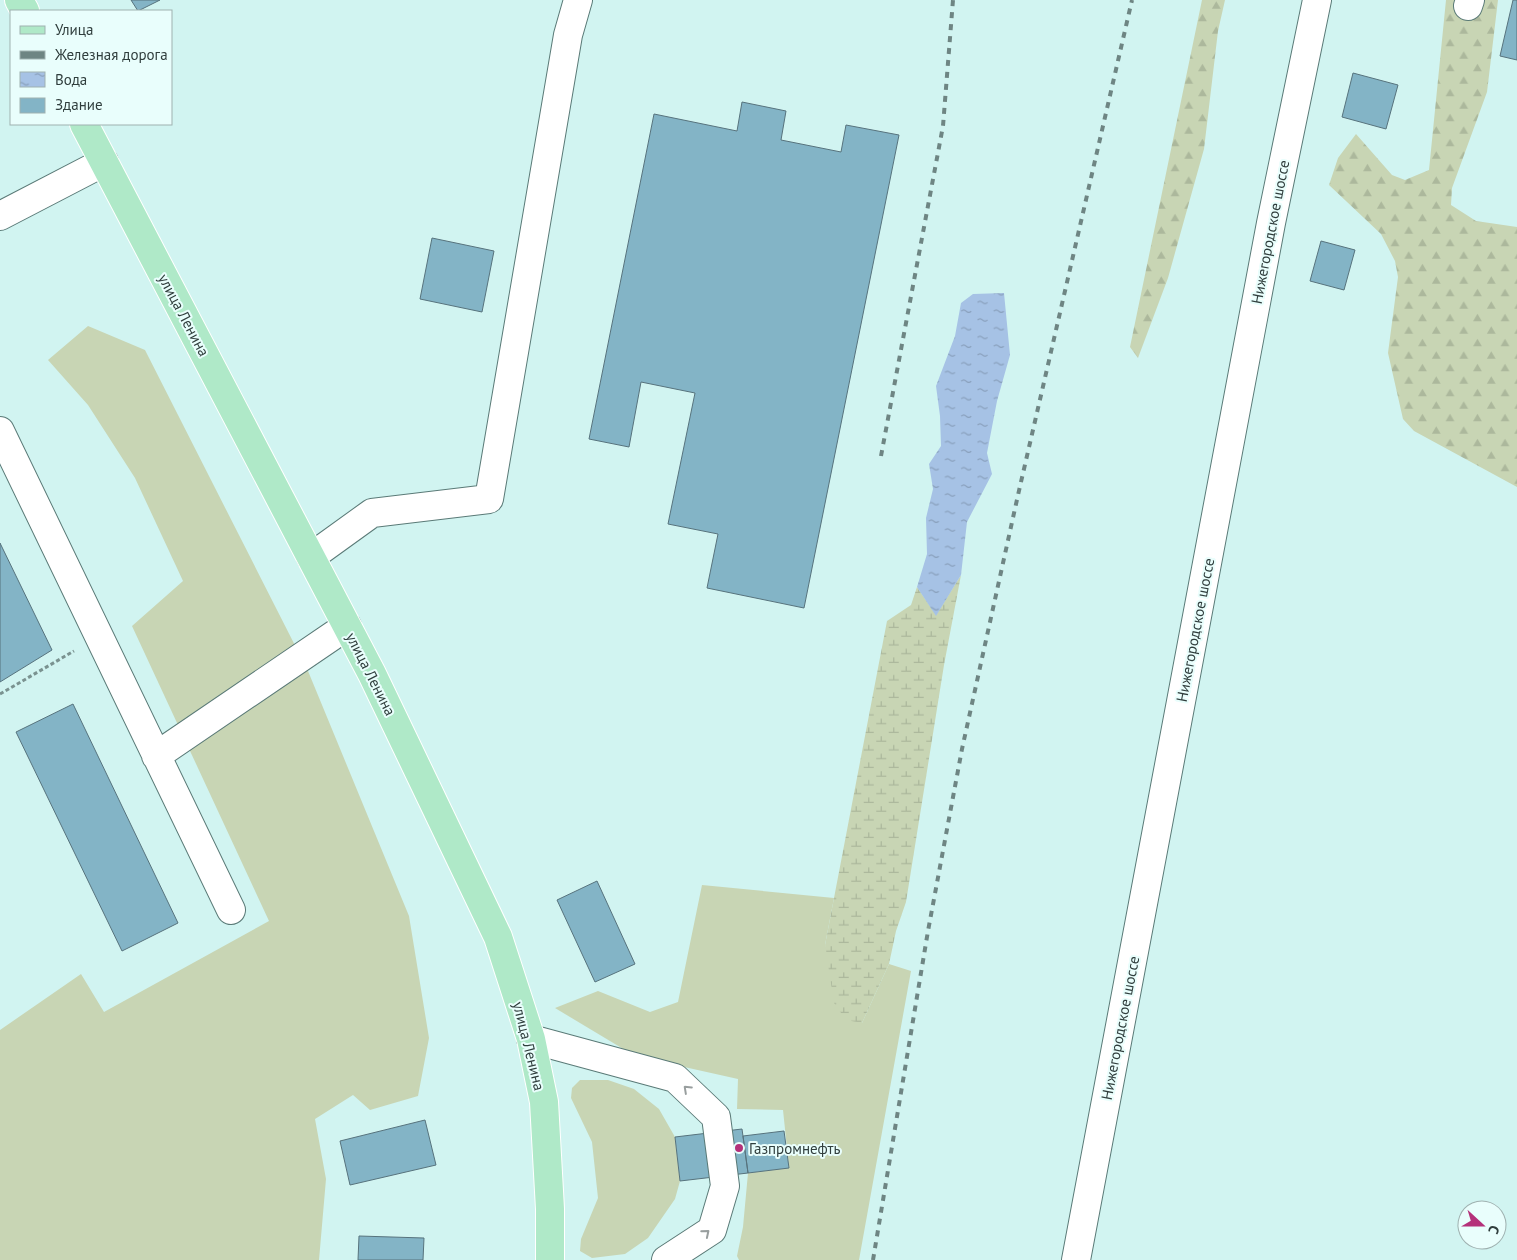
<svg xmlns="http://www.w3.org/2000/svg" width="1517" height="1260" font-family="'PT Sans',sans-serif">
<defs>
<pattern id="forest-firs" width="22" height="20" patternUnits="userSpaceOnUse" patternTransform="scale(1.25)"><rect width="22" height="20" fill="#c8d5b4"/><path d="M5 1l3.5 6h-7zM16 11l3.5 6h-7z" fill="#acb89c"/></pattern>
<pattern id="wetland-marsh" width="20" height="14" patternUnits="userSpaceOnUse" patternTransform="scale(1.25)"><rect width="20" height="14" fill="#c8d5b4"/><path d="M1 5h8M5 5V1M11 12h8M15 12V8" fill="none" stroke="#acb89c"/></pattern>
<pattern id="water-ripples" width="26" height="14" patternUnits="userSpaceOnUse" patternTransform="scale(1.25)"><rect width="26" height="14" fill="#a6c2e5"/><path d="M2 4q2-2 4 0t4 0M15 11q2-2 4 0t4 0" fill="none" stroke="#889fbb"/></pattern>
</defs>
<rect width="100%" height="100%" fill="#d1f4f1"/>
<!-- grass -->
<path fill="#c8d5b4" d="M88,326L145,350L308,671L409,916L429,1038L418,1096L370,1110L353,1095L315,1119L326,1179L319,1260H0V1030L81,974L104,1012L269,921L132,626L183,581L135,478L88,405L48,360Z
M702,885L834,898L825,945L862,1023L889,964L911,971L859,1260H739L737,1256L743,1227L748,1173L789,1167L783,1110L737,1109L738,1079L635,1056L555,1008L598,991L650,1012L678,1002Z
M580,1080H608L634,1089L659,1109L675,1137L680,1181L675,1199L648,1238L625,1254L592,1258L580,1251L581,1239L598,1198L592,1142L571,1098L572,1088Z"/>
<!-- forest -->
<path fill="url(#forest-firs)" d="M1202,0H1225L1218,31L1204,149L1168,278L1138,358L1130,347Z
M1446,0H1498L1487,92L1452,188L1451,205L1476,221L1517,227V487L1414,431L1403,419L1388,353L1398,277L1395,261L1381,234L1329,185L1338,158L1356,134L1392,175L1405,180L1429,170Z"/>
<!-- wetland -->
<path fill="url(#wetland-marsh)" d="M961,575L944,665L906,902L896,931L889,964L862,1023L846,1020L834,1003L825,945L887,621L911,605L917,587L936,615Z"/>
<!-- water -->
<path fill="url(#water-ripples)" d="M1004,293L1010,355L997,401L987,453L992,474L967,522L961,575L936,616L917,587L927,554L926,518L933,489L929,464L941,446L940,416L936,386L955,336L961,303L973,294Z"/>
<!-- building -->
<path fill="#83b4c6" stroke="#57737d" d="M131,0H160L138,11Z
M1513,0H1517V60L1500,56Z
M1353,73L1398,85L1386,129L1342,117Z
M742,102L786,111L781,140L841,152L846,125L899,135L804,608L707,588L718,534L668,524L695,393L641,382L629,447L589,439L654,114L737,131Z
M432,238L494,251L482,312L420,299Z
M1321,241L1355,250L1344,290L1310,281Z
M0,543L52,650L0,682Z
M73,704L178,923L122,951L16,732Z
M597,881L635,964L595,982L557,900Z
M425,1120L436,1165L350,1185L340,1141Z
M742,1129L748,1173L680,1181L675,1137Z
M784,1131L789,1168L748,1173L743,1136Z
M359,1236L424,1238L423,1260H358Z"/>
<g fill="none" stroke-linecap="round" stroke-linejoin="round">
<!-- minor casing -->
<g stroke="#5a7a77" stroke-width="30">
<path id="minor" d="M1468,6L1470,0
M0,216L104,162
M0,431L231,910
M311,557L372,513L489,499L568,35L578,0
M156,756L347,626
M531,1039L675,1078L716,1117L725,1186L712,1230L666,1260
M1076,1260L1271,223L1317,0"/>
</g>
<!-- major casing -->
<g stroke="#fff" stroke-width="30">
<path id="major" d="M19,0L25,11
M84,124L372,674L498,937L531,1039L544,1102L550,1209V1260"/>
</g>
<!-- path -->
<path stroke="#7a9290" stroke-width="3" stroke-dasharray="4 2.5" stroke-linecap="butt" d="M0,694L74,651"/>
<!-- minor -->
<use href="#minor" stroke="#fff" stroke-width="28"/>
<!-- major -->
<use href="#major" stroke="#afe9c8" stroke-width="28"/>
<!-- rail -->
<path stroke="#6e8583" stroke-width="4" stroke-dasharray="6 6" stroke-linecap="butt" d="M881,456L943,126L953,0
M873,1260L928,931L962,749L1018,495L1132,0"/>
</g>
<!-- one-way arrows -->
<defs><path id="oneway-chevron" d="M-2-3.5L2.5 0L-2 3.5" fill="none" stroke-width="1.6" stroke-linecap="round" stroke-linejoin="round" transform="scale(1.25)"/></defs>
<g stroke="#989e9e">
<use href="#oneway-chevron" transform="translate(687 1089) rotate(-137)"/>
<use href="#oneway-chevron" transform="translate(706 1233) rotate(-40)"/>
</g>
<!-- markers -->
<circle fill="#b4317a" stroke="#e9fefc" stroke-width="2" cx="739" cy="1148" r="5"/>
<g text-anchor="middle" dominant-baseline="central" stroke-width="4" stroke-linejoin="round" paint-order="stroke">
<!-- street labels -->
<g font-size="15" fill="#303e3d" stroke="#e9fefc">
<text transform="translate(1270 232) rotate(-79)">Нижегородское шоссе</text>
<text transform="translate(184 315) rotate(62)">улица Ленина</text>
<text transform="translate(1195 630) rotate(-79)">Нижегородское шоссе</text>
<text transform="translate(371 674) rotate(63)">улица Ленина</text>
<text transform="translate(1120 1028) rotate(-79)">Нижегородское шоссе</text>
<text transform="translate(529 1046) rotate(76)">улица Ленина</text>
</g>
<!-- poi labels -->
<g font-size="15" fill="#303e3d" stroke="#e9fefc" text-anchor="start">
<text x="749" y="1148">Газпромнефть</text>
</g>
</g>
<!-- legend -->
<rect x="10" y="10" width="162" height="115" fill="#e9fefc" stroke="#9fb1b0"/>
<rect x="20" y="26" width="25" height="8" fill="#afe9c8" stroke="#9fb1b0"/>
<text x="55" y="35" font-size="15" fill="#303e3d">Улица</text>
<rect x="20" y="51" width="25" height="8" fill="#6e8583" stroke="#9fb1b0"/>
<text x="55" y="60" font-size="15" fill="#303e3d">Железная дорога</text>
<rect x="20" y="72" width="25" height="15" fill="url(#water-ripples)" stroke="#9fb1b0"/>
<text x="55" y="85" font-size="15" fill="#303e3d">Вода</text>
<rect x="20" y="98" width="25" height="15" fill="#83b4c6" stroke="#9fb1b0"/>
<text x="55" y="110" font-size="15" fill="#303e3d">Здание</text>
<!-- north arrow -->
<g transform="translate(1482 1225) rotate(111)"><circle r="24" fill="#e9fefc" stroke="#9fb1b0"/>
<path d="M0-4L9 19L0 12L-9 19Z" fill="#b4317a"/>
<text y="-8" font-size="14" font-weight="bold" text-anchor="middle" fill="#303e3d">С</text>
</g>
</svg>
